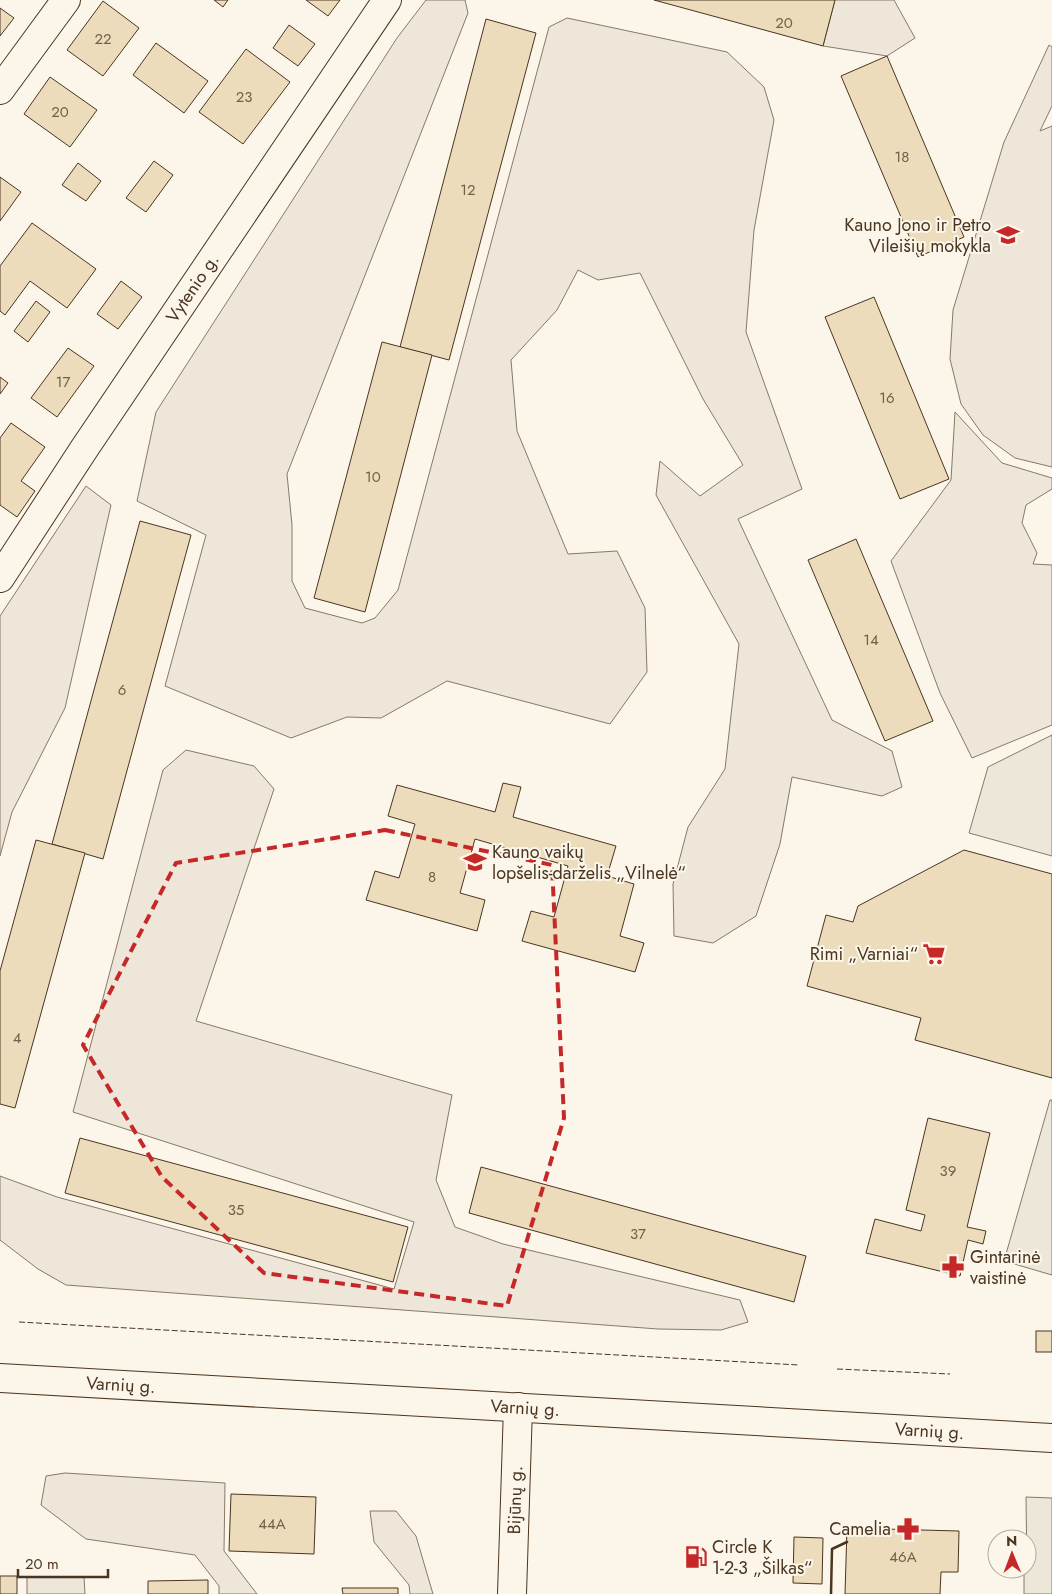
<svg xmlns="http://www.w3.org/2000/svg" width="1052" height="1594" viewBox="0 0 1052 1594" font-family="Jost,sans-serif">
<rect width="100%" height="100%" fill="#fbf6e9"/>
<!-- green -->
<g fill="#ede6d9" stroke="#887966">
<path d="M426,0H465L468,13L287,474L292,525V581L305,608L362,623L375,618L398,590L549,27L567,18L727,52L764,87L774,120L754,230L746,332L802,489L738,519L832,720L892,751L902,787L882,796L792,777L780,844L756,916L713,943L674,936L673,884L688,827L725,769L739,644L656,495L660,461L700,496L743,465L703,399L640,273L598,280L578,270L557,310L511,360L517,431L568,554L617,551L645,608L647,672L610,724L447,681L381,718L347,717L291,738L165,686L206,535L137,501L156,412L397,38Z"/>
<path d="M835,0H894L915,38L887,56L823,46Z"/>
<path d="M1049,45L1052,47V106L1040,131L1052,126V467L1015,458L983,435L961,404L950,359L953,310L1004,142Z"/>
<path d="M955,412L1002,463L1052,478V489L1026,505L1022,523L1037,553L1033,564L1052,565V725L972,758L940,693L891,561L951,480Z"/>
<path d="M86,486L111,505L65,708L12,812L0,856V616Z"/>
<path d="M186,750L254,766L274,789L196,1021L452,1095L436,1180L455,1227L503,1244L740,1300L748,1322L721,1330L658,1329L66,1285L38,1269L0,1240V1176L57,1197L394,1289L414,1222L73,1112L163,770Z"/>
<path d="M65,1473L225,1483L224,1551L257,1594H219V1586L195,1555L86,1539L41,1505L46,1476Z"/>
<path d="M370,1511H396L416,1536L433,1594H410L409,1585L374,1542Z"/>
<path d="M27,1577H84L85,1594H27Z"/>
</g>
<!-- parking -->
<g fill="#ede7d9" stroke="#887966">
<path d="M1052,735V856L969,833L988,767Z"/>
<path d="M1050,1100H1052V1275L1004,1261Z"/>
<path d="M1026,1497L1052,1498V1594H1024V1569H1027Z"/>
</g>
<!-- building -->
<g fill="#ecdcbc" stroke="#4a3520">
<path d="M214,0H228L223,7Z"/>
<path d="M306,0H340L328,16Z"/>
<path d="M654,0H835L823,46Z"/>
<path d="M103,1L139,28L103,76L67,50Z"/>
<path d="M0,8L14,18L0,36Z"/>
<path d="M486,19L536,33L449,360L400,347Z"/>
<path d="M289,25L315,44L298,66L273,48Z"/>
<path d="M156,43L208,81L184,113L133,75Z"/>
<path d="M246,49L290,82L243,144L199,112Z"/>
<path d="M887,56L964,237L918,257L841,76Z"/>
<path d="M50,77L97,110L70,147L24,114Z"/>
<path d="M154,161L173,175L146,212L126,198Z"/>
<path d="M78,163L101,181L86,201L62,185Z"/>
<path d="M0,177L21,192L0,221Z"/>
<path d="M32,223L96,269L67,308L30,281L5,315L0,311V266Z"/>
<path d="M121,281L142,297L118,329L97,314Z"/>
<path d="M874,297L949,479L900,499L825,317Z"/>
<path d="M36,301L50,312L28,342L14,331Z"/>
<path d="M382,342L432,355L365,612L314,598Z"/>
<path d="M68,348L94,366L57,417L31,398Z"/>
<path d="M0,377L8,383L0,394Z"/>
<path d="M11,423L45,447L21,481L35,491L17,517L0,505V438Z"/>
<path d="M140,521L191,535L103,859L52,844Z"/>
<path d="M856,539L933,721L885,741L808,560Z"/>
<path d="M503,783L521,787L513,817L616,846L607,876L634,884L620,936L644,943L635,972L522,941L531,911L554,917L568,866L475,839L460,893L485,900L477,931L366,900L375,871L399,878L415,824L388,816L397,785L495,812Z"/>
<path d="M36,840L85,853L15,1108L0,1104V971Z"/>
<path d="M964,850L1052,874V1078L915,1040L921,1018L807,986L826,915L853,922L858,906Z"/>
<path d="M928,1118L990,1133L967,1227L986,1231L983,1244L968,1240L960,1276L866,1253L875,1219L921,1231L925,1215L906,1210Z"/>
<path d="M80,1138L408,1227L393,1282L65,1193Z"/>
<path d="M481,1167L806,1256L794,1302L469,1213Z"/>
<rect x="1036" y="1331" width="16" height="21"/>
<path d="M231,1494L316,1497L314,1554L229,1551Z"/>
<path d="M847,1528L959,1531L958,1572H941L940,1594H845Z"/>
<path d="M794,1537L823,1538L822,1584L793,1583Z"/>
<rect x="0" y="1576" width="17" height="18"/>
<path d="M208,1580V1594H148V1581Z"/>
<path d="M342,1588H398V1594H343Z"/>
</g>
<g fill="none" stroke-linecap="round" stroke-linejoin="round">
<defs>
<g id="minor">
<path d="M0,90L66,0"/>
<path id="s1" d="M0,578L84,449L387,0"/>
<path id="s2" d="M512,1594L518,1407"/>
</g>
<g id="primary">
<path id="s3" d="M0,1378L1052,1438"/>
</g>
</defs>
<!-- minor casing -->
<use href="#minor" stroke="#4a3520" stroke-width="30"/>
<!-- primary casing -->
<use href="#primary" stroke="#4a3520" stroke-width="30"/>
<!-- minor -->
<use href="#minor" stroke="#fbf6e9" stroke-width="28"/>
<!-- primary -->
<use href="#primary" stroke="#fbf6e9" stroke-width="28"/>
<!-- fence -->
<g stroke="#4a3520" stroke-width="1" stroke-dasharray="6 2.5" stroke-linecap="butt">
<path d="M19,1322L799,1365"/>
<path d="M837,1369L950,1374"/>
</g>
<!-- wall -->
<path stroke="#4a3520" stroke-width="2.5" d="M831,1594L832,1549L847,1542"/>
</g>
<!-- marked area -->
<path fill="none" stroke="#c62828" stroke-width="4" stroke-dasharray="10 6" stroke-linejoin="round" d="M385,830L552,865L564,1118L507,1306L264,1273L162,1177L83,1045L176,863Z"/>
<!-- icons -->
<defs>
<symbol id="school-bare" viewBox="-9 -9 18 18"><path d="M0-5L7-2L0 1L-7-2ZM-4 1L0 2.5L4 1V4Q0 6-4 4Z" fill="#c62828" stroke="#fbf6e9" stroke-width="2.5" paint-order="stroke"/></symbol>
<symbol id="supermarket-bare" viewBox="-9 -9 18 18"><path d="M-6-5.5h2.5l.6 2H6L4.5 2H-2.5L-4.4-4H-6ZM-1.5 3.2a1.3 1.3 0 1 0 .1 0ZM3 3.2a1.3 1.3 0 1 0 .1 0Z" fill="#c62828" stroke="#fbf6e9" stroke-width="2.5" paint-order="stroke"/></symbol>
<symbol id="pharmacy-bare" viewBox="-9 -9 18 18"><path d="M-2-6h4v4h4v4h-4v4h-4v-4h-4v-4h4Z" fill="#c62828" stroke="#fbf6e9" stroke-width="2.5" paint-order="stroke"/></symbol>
<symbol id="fuel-bare" viewBox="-9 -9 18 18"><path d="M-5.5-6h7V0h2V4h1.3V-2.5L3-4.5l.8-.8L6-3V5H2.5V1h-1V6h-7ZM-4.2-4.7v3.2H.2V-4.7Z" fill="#c62828" stroke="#fbf6e9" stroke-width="2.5" paint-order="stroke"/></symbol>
</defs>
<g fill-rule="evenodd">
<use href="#school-bare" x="992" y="219" width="32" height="32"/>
<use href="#school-bare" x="459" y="846" width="32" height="32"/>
<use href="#supermarket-bare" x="918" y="938" width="32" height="32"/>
<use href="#pharmacy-bare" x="937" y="1251" width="32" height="32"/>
<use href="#pharmacy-bare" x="892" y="1513" width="32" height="32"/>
<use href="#fuel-bare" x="680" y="1541" width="32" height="32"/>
</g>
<g text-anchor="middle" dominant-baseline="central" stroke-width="4" stroke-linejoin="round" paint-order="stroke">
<!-- number labels -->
<g font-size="15" fill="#725f47">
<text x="784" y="23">20</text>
<text x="103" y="39">22</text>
<text x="244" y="97">23</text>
<text x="60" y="112">20</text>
<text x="902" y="157">18</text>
<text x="468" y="190">12</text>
<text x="63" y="382">17</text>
<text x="887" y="398">16</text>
<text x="373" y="477">10</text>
<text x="871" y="640">14</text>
<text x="122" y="690">6</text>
<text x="432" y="877">8</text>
<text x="17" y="1038">4</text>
<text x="948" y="1171">39</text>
<text x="236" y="1210">35</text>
<text x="638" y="1234">37</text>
<text x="272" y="1524">44A</text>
<text x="903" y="1557">46A</text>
</g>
<!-- poi labels -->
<g font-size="18" fill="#4a3520" stroke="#fbf6e9" text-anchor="end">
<text x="991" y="225">Kauno Jono ir Petro<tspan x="991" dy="21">Vileišių mokykla</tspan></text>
<text x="492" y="852" text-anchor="start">Kauno vaikų<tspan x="492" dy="21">lopšelis-darželis „Vilnelė“</tspan></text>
<text x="918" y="954">Rimi „Varniai“</text>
<text x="970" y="1257" text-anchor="start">Gintarinė<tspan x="970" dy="21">vaistinė</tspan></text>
<text x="891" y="1529">Camelia</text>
<text x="712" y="1547" text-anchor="start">Circle K<tspan x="712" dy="21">1-2-3 „Šilkas“</tspan></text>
</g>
<!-- street labels -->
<g font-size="18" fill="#4a3520" stroke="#fbf6e9">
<text stroke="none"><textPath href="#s1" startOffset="348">Vytenio g.</textPath></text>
<text stroke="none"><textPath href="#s3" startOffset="121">Varnių g.</textPath></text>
<text stroke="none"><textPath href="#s3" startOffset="526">Varnių g.</textPath></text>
<text stroke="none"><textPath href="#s3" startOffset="931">Varnių g.</textPath></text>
<text stroke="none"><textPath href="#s2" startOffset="94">Bijūnų g.</textPath></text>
</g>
</g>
<!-- north arrow -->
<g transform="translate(1012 1554) rotate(359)"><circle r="24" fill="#fbf6e9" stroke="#b4a999"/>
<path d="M0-4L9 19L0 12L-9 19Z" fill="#c62828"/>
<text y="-8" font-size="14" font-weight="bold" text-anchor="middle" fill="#4a3520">N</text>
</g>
<!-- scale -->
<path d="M18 1569v8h90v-8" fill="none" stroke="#4a3520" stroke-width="2.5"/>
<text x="25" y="1569" font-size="15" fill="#4a3520" stroke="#fbf6e9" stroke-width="4" paint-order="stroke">20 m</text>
</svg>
